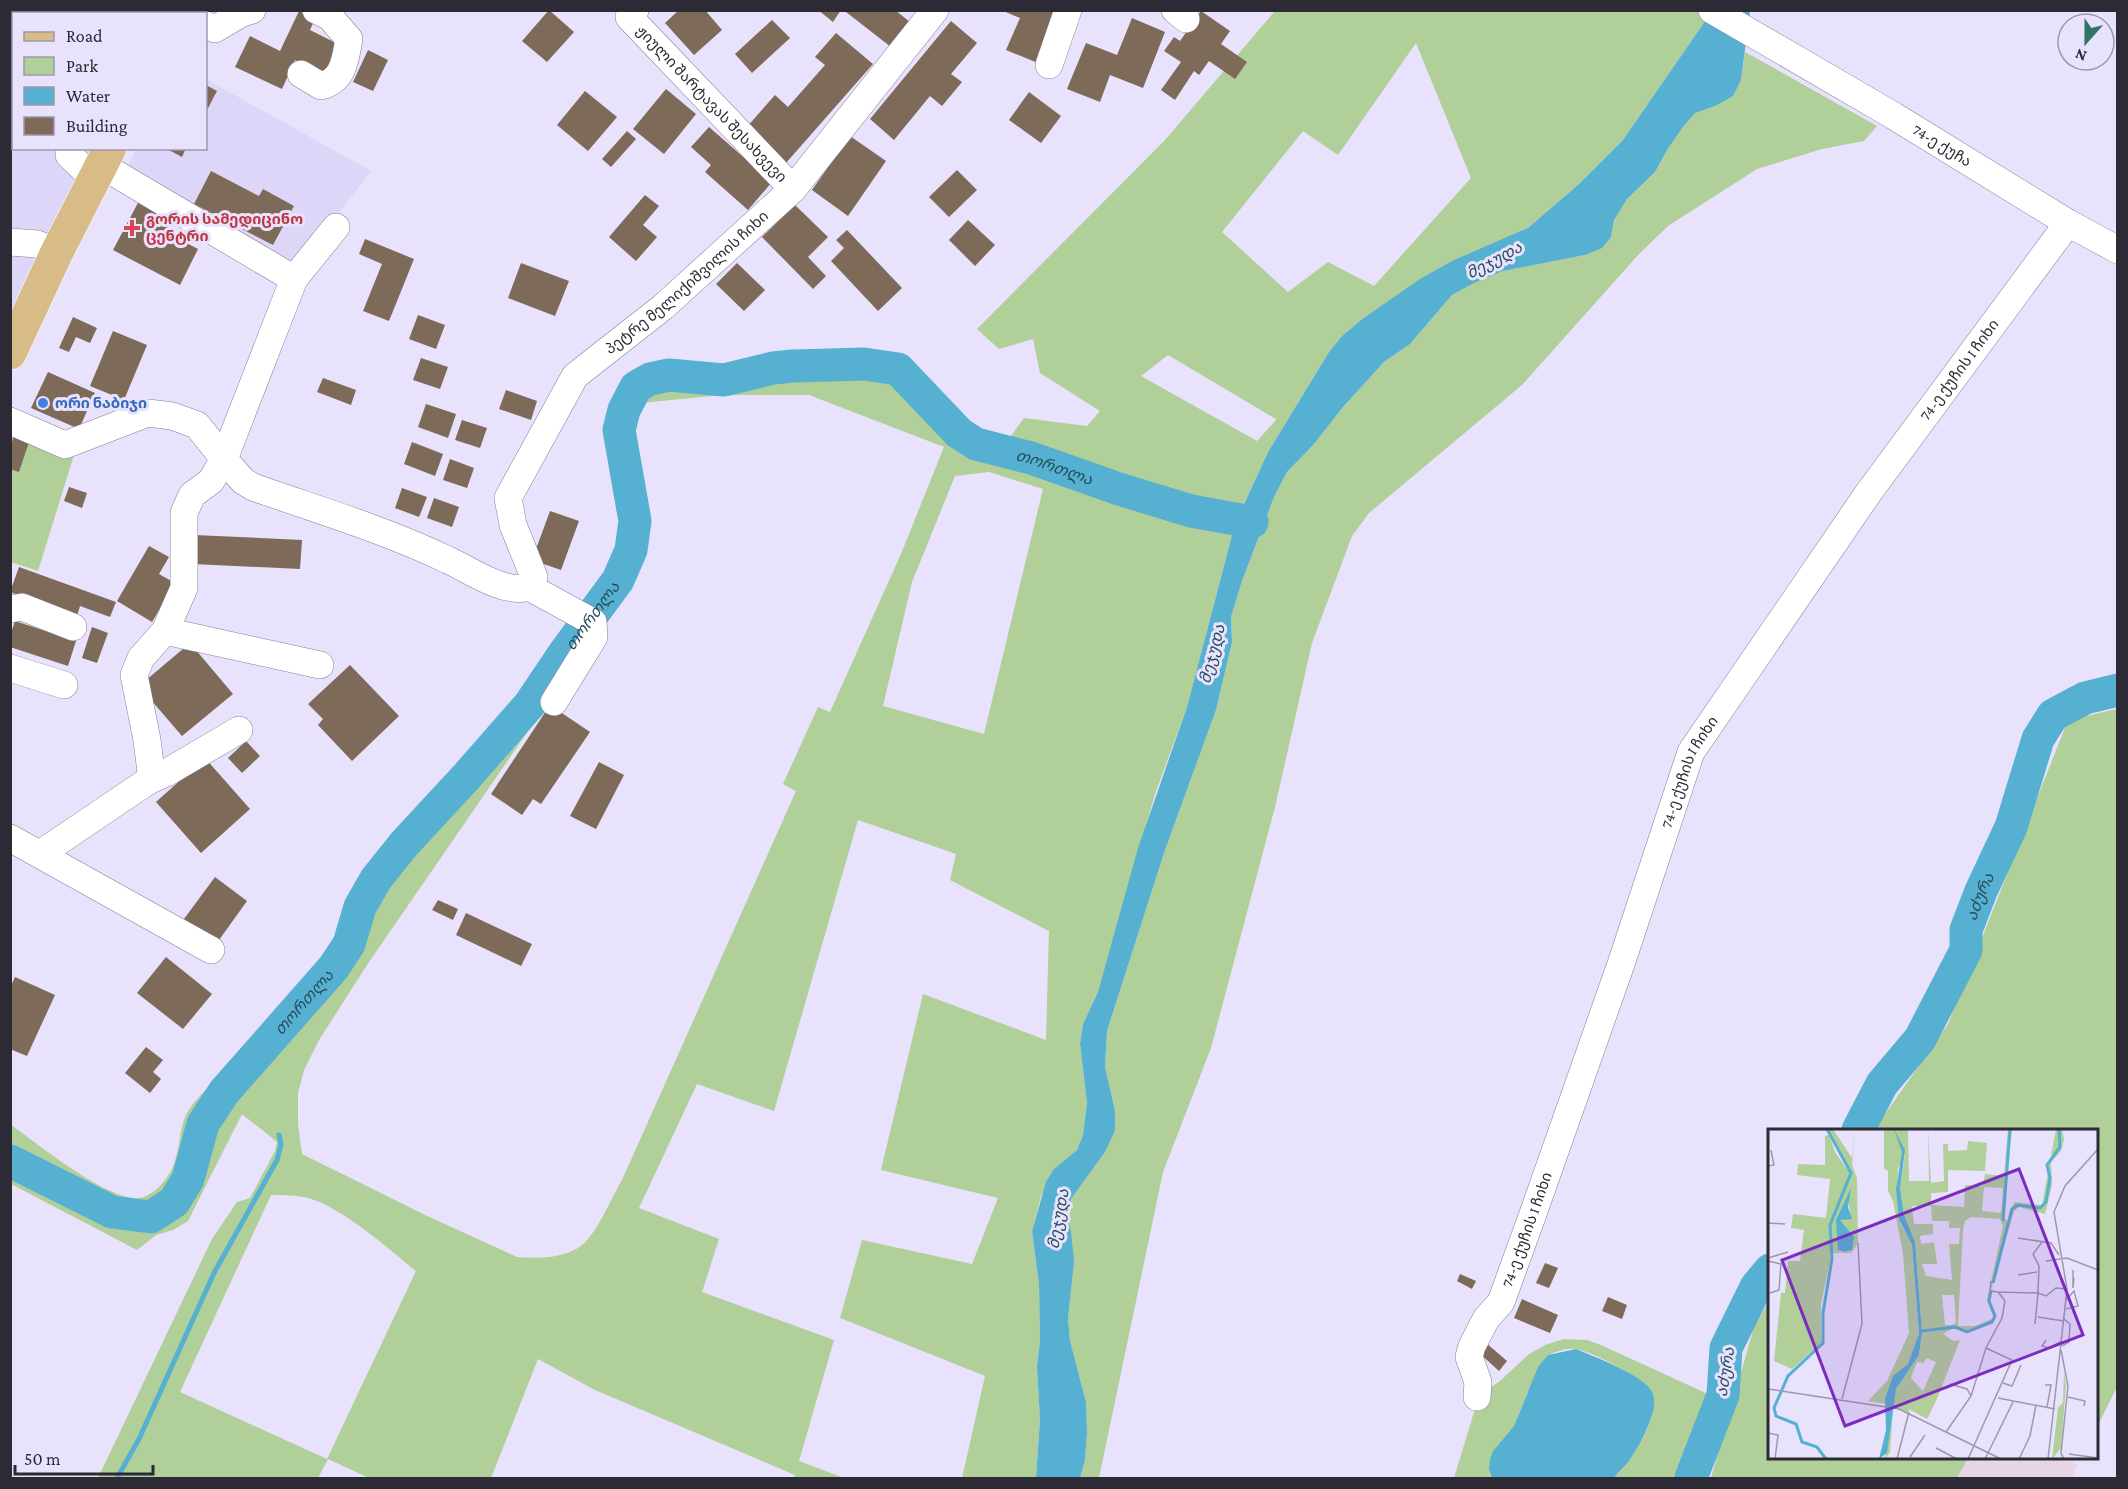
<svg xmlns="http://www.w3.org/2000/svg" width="2128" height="1489" viewBox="0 0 2128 1489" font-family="'Crimson Pro','Noto Sans Georgian',serif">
<rect width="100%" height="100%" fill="#e8e2fd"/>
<!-- built -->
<g fill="#ded6f8">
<path d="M11,11H159L157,14H14V148L90,149L11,310Z"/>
<path d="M206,79L371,171L298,266L125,173L136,149L206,148Z"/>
</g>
<!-- industrial -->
<path fill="#e8d6e7" d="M1968,1458H2063L2078,1465L2071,1478H1957Z"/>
<!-- green -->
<g fill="#b1cf98" fill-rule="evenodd">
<path d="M1275,11H1712L1623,140L1579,184L1528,228L1386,304L1361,320L1342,336L1329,352L1268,452L1235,524L1187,707L1155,794L1098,992L1083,1024L1080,1044L1087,1103L1083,1135L1077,1150L1054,1169L1041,1196L1032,1231L1039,1284L1040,1340L1037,1367L1040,1420L1036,1478H962L985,1376L840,1318L862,1240L972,1264L998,1198L881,1170L923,994L1046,1040L1049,931L950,880L956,854L858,820L774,1111L697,1084L639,1208L719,1239L702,1292L834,1340L799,1461L844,1478H794L795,1475L595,1390L538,1359L491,1478H369L328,1459L318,1478H98L212,1239L237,1202L250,1198L275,1151L277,1142L242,1114L188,1221L173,1230L156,1235L137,1250L11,1184L10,1124C39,1145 98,1193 132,1198C150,1201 167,1181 173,1166C180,1150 179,1128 187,1113C198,1094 217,1080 232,1067L242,1072L334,967L349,944L360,907L376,879L404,844L467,776L530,704L565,652L618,580L631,550L635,521L619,430L624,410L636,387L650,379L669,375L724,380L773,368L864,364L898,369L918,390L922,387L987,439L1006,443L1024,418L1087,426L1100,411L1040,373L1033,339L999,349L977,329L1165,140ZM1416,43L1471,178L1374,286L1328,262L1288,292L1222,232L1303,131L1338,155ZM1168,355L1276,419V420L1257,441L1141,376ZM722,395H809L944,447L901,554L830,712L818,707L783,784L796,791L622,1180C611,1198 596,1237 578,1248C562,1258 536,1259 517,1257L425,1215L302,1154L298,1125V1093L304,1070L319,1040L367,965L557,689L640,559L644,531L640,489L632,453L630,429L634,416L641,403ZM989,472L1043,489L984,734L883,706L912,582L955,476ZM271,1195C283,1195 296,1195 308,1198C340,1206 389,1249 416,1271L327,1459L180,1392Z"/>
<path d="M1745,52L1877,126L1864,141L1822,149L1757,169L1668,226L1639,254L1522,385L1369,513L1352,536L1312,643L1275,807L1211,1048L1163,1172L1099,1478H1080L1085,1460L1087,1432L1086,1402L1070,1342L1068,1319L1071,1286L1067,1215L1071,1199L1105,1152L1115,1111L1105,1067L1107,1031L1164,853L1216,710L1232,642L1231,617L1242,581L1274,497L1287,472L1314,444L1343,407L1384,362L1410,344L1452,295L1474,283L1503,271L1585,255L1611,237L1614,220L1627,199L1655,172L1667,150L1683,127L1695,113L1715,106L1741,80Z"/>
<path d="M13,429L74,455L38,571L11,562L10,439Z"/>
<path d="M2117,709L2118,1385L2097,1427L2096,1130H1874L1948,1024L2068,720Z"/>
<path d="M1769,1301L1770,1458H1968L1957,1478H1711L1754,1327Z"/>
<path d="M1564,1339L1587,1340L1601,1345L1721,1400L1691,1478H1614C1631,1454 1656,1430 1653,1396C1652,1382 1590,1350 1575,1349C1566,1348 1556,1352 1548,1355L1527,1393L1514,1426L1493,1451L1489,1469L1492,1478H1454L1474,1412L1477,1397L1500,1381L1529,1354L1545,1345Z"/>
</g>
<!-- water -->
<g fill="#56b0d1">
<path d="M1712,11H1750L1741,80L1733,96L1715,106L1695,113L1683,127L1667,150L1655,172L1627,199L1614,220L1611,237L1602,248L1585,255L1503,271L1474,283L1452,295L1410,344L1384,362L1343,407L1314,444L1287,472L1274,497L1242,581L1231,617L1232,642L1216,710L1164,853L1107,1031L1105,1067L1115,1111V1130L1105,1152L1071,1199L1067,1215L1071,1231L1074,1261L1068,1319L1070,1341L1086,1402L1087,1432L1085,1460L1080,1478H1036L1040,1420L1037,1367L1040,1340L1039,1284L1032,1231L1046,1182L1054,1169L1077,1150L1083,1135L1087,1103L1080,1044L1083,1024L1098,992L1138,848L1187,707L1235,524L1268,452L1329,352L1342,336L1361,320L1420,279L1452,261L1528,228L1579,184L1623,140Z"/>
<path d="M1576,1349C1593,1356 1645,1376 1652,1392C1661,1409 1639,1446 1629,1461C1624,1467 1618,1472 1614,1478H1492L1489,1469L1490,1459L1493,1451L1514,1426L1538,1367L1548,1355Z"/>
</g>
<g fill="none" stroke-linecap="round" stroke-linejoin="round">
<!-- stream -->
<path stroke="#56b0d1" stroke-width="5" d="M117,1478L139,1439L214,1273L277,1160L281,1144L279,1135"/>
<!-- river -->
<g stroke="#56b0d1" stroke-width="33">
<path id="s1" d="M1858,1130L1882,1084L1920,1039L1966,950V930L1981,891L2011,827L2038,739L2053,715L2085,698L2118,690"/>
<path id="s2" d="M10,1161L112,1212L151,1217L174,1202L188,1179L203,1124L224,1092L334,967L349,944L360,907L376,879L404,844L467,776L530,704L565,652L618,580L631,550L635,521L619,430L624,410L636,387L650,379L669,375L724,380L773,368L793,366L864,364L898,369L959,433L976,444L1031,458L1119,489L1191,511L1252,522"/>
<path d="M1691,1478L1723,1395L1726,1348L1756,1287L1770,1270"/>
</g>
</g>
<!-- building -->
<g fill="#7d6a58">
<path d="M48,10L55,14H22L15,11Z"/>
<path d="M549,10L574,32L547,62L522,41Z"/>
<path d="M679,10H705L722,30L694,55L665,23Z"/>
<path d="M818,10H841L833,22Z"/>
<path d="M847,10H895L910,22L891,47L846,12Z"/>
<path d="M1001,10H1060L1038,63L1006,50L1020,18Z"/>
<path d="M299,11L315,19L310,30L338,44L324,74L295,60L282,89L235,67L250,36L280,51Z"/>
<path d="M1201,11L1230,31L1221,44L1247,62L1235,79L1209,61L1199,75L1194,71L1175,100L1161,90L1181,62L1164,51L1174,37L1180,41Z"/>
<path d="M1132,18L1165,32L1143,88L1110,75L1100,102L1067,89L1086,43L1117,55Z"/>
<path d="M772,20L790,38L752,73L735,54Z"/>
<path d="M951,21L977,43L951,74L962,82L942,106L930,96L894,140L870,119Z"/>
<path d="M836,33L873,64L786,163L746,128L775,95L788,107L825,65L815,57Z"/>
<path d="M368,50L388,60L373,91L353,82Z"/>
<path d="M10,66L14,67V125L10,124Z"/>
<path d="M206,85L217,91L206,112Z"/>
<path d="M666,89L696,114L664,154L633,129Z"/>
<path d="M585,91L617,117L588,151L557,125Z"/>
<path d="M1029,92L1061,116L1041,143L1009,120Z"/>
<path d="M709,127L772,182L748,210L705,172L711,165L691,147Z"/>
<path d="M627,131L636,139L611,167L602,159Z"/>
<path d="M850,136L886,161L848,216L812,190Z"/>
<path d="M165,148H186L182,157Z"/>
<path d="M957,170L977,190L949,217L929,197Z"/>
<path d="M211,171L259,196L263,189L294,206L273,245L194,204Z"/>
<path d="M645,195L659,206L643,225L657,237L636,261L609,237Z"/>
<path d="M140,199L173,216L165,232L198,249L180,285L113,250Z"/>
<path d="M795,205L828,237L808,257L826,276L813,289L762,237Z"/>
<path d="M968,220L995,245L975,266L949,240Z"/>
<path d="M847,230L902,288L878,311L831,261L844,248L836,240Z"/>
<path d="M365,239L414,259L389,321L363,311L382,264L359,254Z"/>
<path d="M521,263L569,281L555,316L508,298Z"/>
<path d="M737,263L765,290L744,311L716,284Z"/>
<path d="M418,315L445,325L436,349L409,339Z"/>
<path d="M73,317L97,328L90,343L76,337L69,352L59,348Z"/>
<path d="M113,331L147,345L124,400L90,386Z"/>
<path d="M421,358L448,367L440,389L413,380Z"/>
<path d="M48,372L95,393L79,429L31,408Z"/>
<path d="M323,378L356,390L351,405L317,392Z"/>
<path d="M506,390L537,401L531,420L499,409Z"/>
<path d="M426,404L456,414L448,438L418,427Z"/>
<path d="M462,420L487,428L480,448L455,440Z"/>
<path d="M15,434L30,439L19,472L10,469V447Z"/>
<path d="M412,442L443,454L435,476L404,464Z"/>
<path d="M450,459L474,468L467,488L443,480Z"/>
<path d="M69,487L87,493L82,508L64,501Z"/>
<path d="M402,488L427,497L419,517L395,508Z"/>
<path d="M434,498L459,507L452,527L427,518Z"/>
<path d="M550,511L579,521L561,570L532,560Z"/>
<path d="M194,535L302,540L300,569L193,564Z"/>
<path d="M149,546L169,557L159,574L175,583L152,622L117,601Z"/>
<path d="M19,567L116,602L110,617L80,606L77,616L10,592Z"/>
<path d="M15,621L76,641L68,666L10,647V636Z"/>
<path d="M92,627L108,633L97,663L82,658Z"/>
<path d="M190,643L233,694L182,736L139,686Z"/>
<path d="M350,665L399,716L352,761L318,725L323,719L308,704Z"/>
<path d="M550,705L590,732L541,804L533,799L522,815L491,794Z"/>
<path d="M246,741L260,756L242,773L228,758Z"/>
<path d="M205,758L250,809L201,853L156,802Z"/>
<path d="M599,762L624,775L596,829L570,816Z"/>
<path d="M215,877L247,901L214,947L181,923Z"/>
<path d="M438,900L458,909L453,920L432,910Z"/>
<path d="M466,913L532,944L521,966L456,935Z"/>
<path d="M166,957L212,994L183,1029L137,993Z"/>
<path d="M15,977L55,995L27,1056L10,1049V988Z"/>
<path d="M146,1047L163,1060L153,1072L161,1079L150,1093L125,1073Z"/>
<path d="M1545,1263L1558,1268L1549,1288L1536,1283Z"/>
<path d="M1460,1274L1476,1281L1472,1289L1457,1281Z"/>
<path d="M1608,1297L1627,1305L1622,1319L1602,1311Z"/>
<path d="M1522,1299L1558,1315L1550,1333L1514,1318Z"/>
<path d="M1485,1342L1507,1361L1499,1371L1477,1351Z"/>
</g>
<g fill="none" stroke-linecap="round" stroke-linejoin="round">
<defs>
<g id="minor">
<path id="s3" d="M635,10L629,17L793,189"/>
<path d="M1175,10L1186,19"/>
<path id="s4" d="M1712,10L1894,116L2068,223L2118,250"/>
<path d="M118,14L119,10"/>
<path d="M206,25L215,29L242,13L252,10"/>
<path d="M1049,65L1068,10"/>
<path d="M301,74L321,86C344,80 345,60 349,39L330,17L316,10"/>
<path d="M69,148V155L94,179"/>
<path d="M101,165L294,279"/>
<path id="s5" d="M336,227L294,279L224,459L243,481L253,487C318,510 386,530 448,560C470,570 505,595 529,587L534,577L513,525L508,498L575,376L663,307L793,189L935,10"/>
<path d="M10,242L37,244L57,252"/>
<path d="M10,421L65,445L148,413L172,416L197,425L224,459L211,481L192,495L184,513V588L165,631L141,658L134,675L147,740L151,772L148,781L40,854"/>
<path d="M529,587L593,622L594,637L554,702"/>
<path d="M10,609L22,607L73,627"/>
<path d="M165,631L320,665"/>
<path d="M10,668L64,685"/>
<path d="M148,781L166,773L239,730"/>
<path d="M10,838L211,950"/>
<path id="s6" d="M1477,1397L1478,1382L1469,1357L1472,1346L1486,1319L1501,1302L1534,1211L1621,964L1691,752L1869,492L2068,223"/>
</g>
<g id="major">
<path d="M179,14L180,10"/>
<path d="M10,353L57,252L110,148"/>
</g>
</defs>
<!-- minor casing -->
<use href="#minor" stroke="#847e97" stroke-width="28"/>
<!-- major casing -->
<use href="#major" stroke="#fff" stroke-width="34"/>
<!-- minor -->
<use href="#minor" stroke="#fff" stroke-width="27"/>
<!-- major -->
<use href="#major" stroke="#d7bc88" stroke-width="33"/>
</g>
<!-- markers -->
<path fill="#e0444e" stroke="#e8e2fd" stroke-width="2" d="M129 219h6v6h6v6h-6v6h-6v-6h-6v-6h6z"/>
<circle fill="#3f7fe0" stroke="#e8e2fd" stroke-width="2" cx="43" cy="403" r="6"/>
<g text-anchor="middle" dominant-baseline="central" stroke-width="6" stroke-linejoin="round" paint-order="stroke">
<!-- street labels -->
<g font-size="15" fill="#2c2a34" stroke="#e8e2fd">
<text stroke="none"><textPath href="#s3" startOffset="129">ჟიული შარტავას შესახვევი</textPath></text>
<text stroke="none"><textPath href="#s4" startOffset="267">74-ე ქუჩა</textPath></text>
<text stroke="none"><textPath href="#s5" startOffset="976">პეტრე მელიქიშვილის ჩიხი</textPath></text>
<text stroke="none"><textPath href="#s6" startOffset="1155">74-ე ქუჩის I ჩიხი</textPath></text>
<text stroke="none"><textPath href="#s6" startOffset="669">74-ე ქუჩის I ჩიხი</textPath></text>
<text stroke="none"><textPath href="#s6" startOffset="183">74-ე ქუჩის I ჩიხი</textPath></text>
</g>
<!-- health labels -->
<g font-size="15" font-weight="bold" fill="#be3a42" stroke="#e8e2fd" text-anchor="start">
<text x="146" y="219">გორის სამედიცინო<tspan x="146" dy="17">ცენტრი</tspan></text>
</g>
<!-- shop labels -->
<g font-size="15" font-weight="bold" fill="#366cbe" stroke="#e8e2fd" text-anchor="start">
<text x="55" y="403">ორი ნაბიჯი</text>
</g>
<!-- water labels -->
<g font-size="16" font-style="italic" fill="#254d5c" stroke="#e8e2fd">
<text transform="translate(1494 260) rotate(-28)">მეჯუდა</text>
<text stroke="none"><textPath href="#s2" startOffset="1611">თორთლა</textPath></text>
<text stroke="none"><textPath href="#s2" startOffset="909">თორთლა</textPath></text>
<text transform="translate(1212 654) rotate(-75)">მეჯუდა</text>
<text stroke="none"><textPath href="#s1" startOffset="267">აძურა</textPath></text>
<text stroke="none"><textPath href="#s2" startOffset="423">თორთლა</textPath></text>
<text transform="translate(1058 1219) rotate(-80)">მეჯუდა</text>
<text transform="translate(1725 1372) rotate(-81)">აძურა</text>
</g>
</g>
<!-- overview -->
<g transform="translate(1768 1129)">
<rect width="330" height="330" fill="#e8e2fd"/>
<path d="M59,0H65L84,29L87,0L84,36L89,49L90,114L83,124H63L62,89V133L53,175V214L24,240L6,232L13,164H17L20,132H32L36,101L23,99L25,85L58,89L62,50L29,46L30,35L57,36V7L61,6L67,23L83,46ZM80,71L82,82L72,91L85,112L81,123L71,122L69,98L70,86ZM116,0H140L141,52H161L160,0L163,54L176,52L175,15H180V22L199,21L200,12L219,14L217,42L180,41V63L163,64V76L196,78L197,56L215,57L217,45L236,47L240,0H244L235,89L240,92L246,73L274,76L288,0H294L296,10L293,22L283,33L284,56L277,85L251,78L246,82L221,168L227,190L201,203L186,199L175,205L185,212L192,211L169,270L159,290L141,280V283L125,279L122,323L117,330L128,260L151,226L154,203L147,113L136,86L132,59L137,25L130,39L129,67L132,93L144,116L151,209L140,235L125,251L118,275L100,272L119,252L141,204L135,125L125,72L120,62V42L116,40ZM216,58L235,59L233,84L214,82ZM144,77H163L164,92H181V99H192L191,115H181L184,151L158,147L154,135H169L166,113L153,115L152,107L165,105V95H146ZM203,88L232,90L235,97L219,171L226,189L207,197H190L195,101L197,92ZM174,166H186L188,194L184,196H177ZM159,229L168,233L155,262L143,249L149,233L155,234ZM296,243L298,256L293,319L284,330L290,279L295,273Z" fill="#b1cf98" fill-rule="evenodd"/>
<path d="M126,0L137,21L132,59L136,86L147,113L154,203L151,226L128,260L119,324L111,330L118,301L117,270L125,247L140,235L151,205L144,116L131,90L128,60L134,23ZM83,59L80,78L84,90L72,91L86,108L84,121L77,123L70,121L68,91Z" fill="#56b0d1"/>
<path fill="none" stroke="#56b0d1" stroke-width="3" d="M235,92L242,0M225,154L244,80L250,76L272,79L278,73L282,49L279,36L292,18L291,0M153,202L187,198L199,203L224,193L227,187L221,172L223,161M58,330L49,318L34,313L28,295L8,287L6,279L20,247L55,214V184L64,130L62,96L83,44L59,0"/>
<path fill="none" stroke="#9d98ad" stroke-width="1.5" d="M0,37L6,36L3,21M0,99V94L17,95M250,109L283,114L291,126M274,113L265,125L271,137L270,164L278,167L288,159L299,160M0,129L20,123M0,132L13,135L11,161L2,164M278,132L299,129L330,141M305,141V159L306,149M250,146L269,143M223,152L222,162L230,163M298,180L310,177L306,162L298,171M270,188L296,192M278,211L274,217L281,219L294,212M294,217L301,213L302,195L296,190M293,221L300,257L293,324L296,330M235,254L244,257L253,236M182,255L199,260L203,267M277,256H283L279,278M0,260L131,280L233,330M300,268L317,272L316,277M230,269L287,280M74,270L94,195L90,114M178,303L203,267L218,219L234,189L237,172L230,163L270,164L267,195M0,304L10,306L7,330M168,319L189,330M301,325L330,329M142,328L157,306M129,330L141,283M200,330L244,231L218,219M217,330L245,273M251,330L262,307L268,276M280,330L299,160L286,83L297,57L330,20"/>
<path fill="#7b2cbf" fill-opacity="0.15" stroke="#7b2cbf" stroke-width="3" d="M251,40L315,206L77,297L14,131Z"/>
<rect width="330" height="330" fill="none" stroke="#2c2a34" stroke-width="3"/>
</g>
<!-- border -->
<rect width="2128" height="1489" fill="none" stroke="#2c2a34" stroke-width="24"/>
<!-- legend -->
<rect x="12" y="12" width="195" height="138" fill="#e8e2fd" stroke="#9d98ad" stroke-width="1.5"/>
<rect x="24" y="32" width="30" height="9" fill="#d7bc88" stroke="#9d98ad" stroke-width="1.5"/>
<text x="66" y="42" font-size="18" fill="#2c2a34">Road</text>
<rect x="24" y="57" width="30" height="18" fill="#b1cf98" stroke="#9d98ad" stroke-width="1.5"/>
<text x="66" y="72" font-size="18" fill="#2c2a34">Park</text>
<rect x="24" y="87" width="30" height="18" fill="#56b0d1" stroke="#9d98ad" stroke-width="1.5"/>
<text x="66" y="102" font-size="18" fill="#2c2a34">Water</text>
<rect x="24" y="117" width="30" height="18" fill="#7d6a58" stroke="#9d98ad" stroke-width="1.5"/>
<text x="66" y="132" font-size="18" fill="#2c2a34">Building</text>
<!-- north arrow -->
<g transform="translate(2086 42) rotate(201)"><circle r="28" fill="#e8e2fd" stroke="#9d98ad" stroke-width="1.5"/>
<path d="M0-4.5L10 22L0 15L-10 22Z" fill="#307468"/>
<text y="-9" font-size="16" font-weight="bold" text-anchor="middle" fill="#2c2a34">N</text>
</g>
<!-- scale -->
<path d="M15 1465v9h138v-9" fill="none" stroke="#2c2a34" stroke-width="3"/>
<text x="24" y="1465" font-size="18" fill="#2c2a34" stroke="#e8e2fd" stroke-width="4.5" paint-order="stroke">50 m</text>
</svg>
